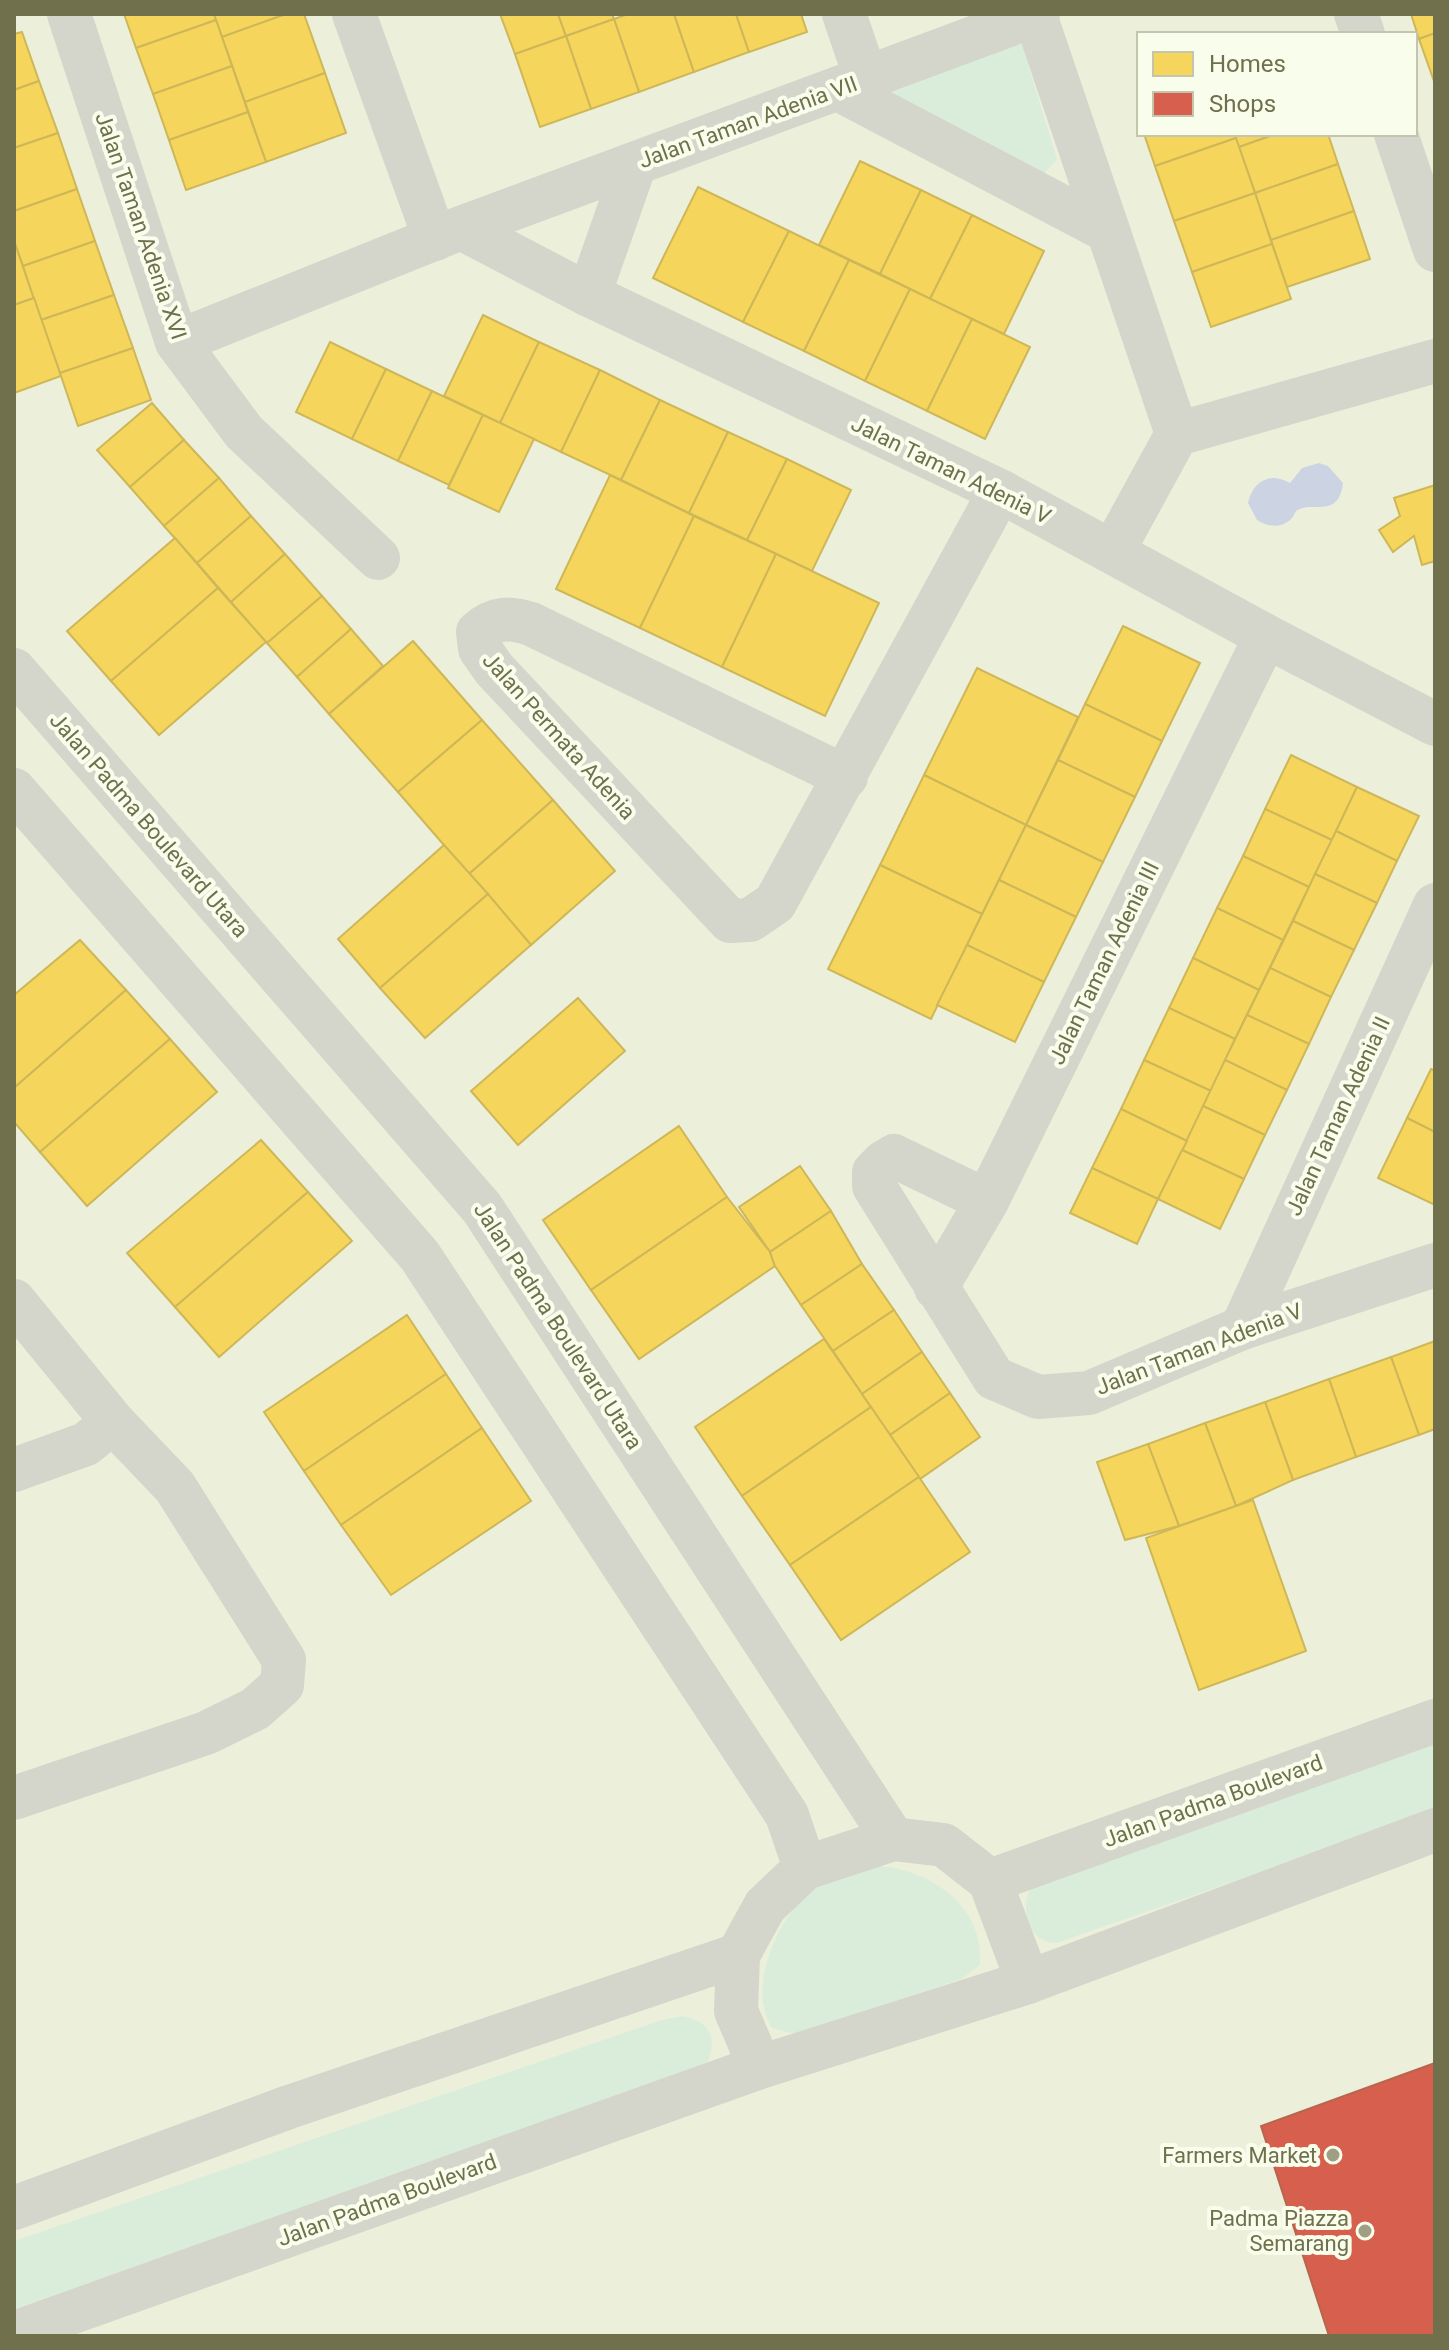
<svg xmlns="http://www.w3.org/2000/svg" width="1449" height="2350" viewBox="0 0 1449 2350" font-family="Roboto,sans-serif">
<rect width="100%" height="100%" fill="#f3f6ea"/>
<!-- residential -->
<path fill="#ecf0db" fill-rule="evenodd" d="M14,14H1435V2336H14ZM1139,34H1415V134H1139Z"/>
<!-- green -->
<g fill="#daedda">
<path d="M1001,39L1022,45L1057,159L1042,176L893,106L891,85Z"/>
<path d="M1435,1743V1811L1057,1943C1029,1944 1019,1909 1031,1887Z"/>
<path d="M879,1866C932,1870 985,1907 980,1965L963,1978L950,1983L801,2032L790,2033L772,2028C746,1988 778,1915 814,1888C827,1878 862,1872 879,1866Z"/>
<path d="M683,2016C708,2021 718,2036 708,2061L688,2075L14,2309V2241L662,2020Z"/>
</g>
<!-- water -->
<path fill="#ccd4e4" d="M1319,463L1328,466L1343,483C1339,518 1314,502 1300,509C1293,512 1297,512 1292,518C1282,529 1268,527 1257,520L1248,503C1253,480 1270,472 1290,483L1302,468Z"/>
<!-- homes -->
<g fill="#f6d55c" stroke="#ceb758" stroke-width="2">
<path d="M124,14H214L216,20L136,48Z"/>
<path d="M214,14H286L222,37Z"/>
<path d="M286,14H304L325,73L245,102L222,37Z"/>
<path d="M500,14H558L566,36L515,54Z"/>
<path d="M558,14H612L614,19L566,36Z"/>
<path d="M628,14H674L694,72L639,92L614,19Z"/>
<path d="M674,14H736L749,52L694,72Z"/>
<path d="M736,14H801L807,32L749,52Z"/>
<path d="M1411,14H1435V33L1419,39Z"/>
<path d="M614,19L639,92L591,109L566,36Z"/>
<path d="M216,20L232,66L153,94L136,48Z"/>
<path d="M22,32L39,81L14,90V34Z"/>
<path d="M1435,33V84L1419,39Z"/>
<path d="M566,36L591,109L540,127L515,54Z"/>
<path d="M232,66L248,112L169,140L153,94Z"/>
<path d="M325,73L346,133L266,162L245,102Z"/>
<path d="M39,81L58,133L14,148V90Z"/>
<path d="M248,112L266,162L186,190L169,140Z"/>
<path d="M58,133L77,189L14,211V148Z"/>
<path d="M1144,134H1234L1236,138L1155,166Z"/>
<path d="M1234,134H1276L1239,147Z"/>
<path d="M1276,134H1328L1338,164L1255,193L1239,147Z"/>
<path d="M1236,138L1255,193L1174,221L1155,166Z"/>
<path d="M860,161L921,190L880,274L819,245Z"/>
<path d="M1338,164L1354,211L1271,240L1255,193Z"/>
<path d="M698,187L789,231L743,322L653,278Z"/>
<path d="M77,189L95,241L23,266L14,241V211Z"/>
<path d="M921,190L972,215L930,299L880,274Z"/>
<path d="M1255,193L1272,244L1192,272L1174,221Z"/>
<path d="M1354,211L1370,259L1287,287L1271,240Z"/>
<path d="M972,215L1044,251L1004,334L930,299Z"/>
<path d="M789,231L849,260L804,351L743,322Z"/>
<path d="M14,241L34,298L14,305Z"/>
<path d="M95,241L114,295L41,320L23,266Z"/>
<path d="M1272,244L1291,299L1211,327L1192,272Z"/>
<path d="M849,260L910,289L865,381L804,351Z"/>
<path d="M910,289L972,319L927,411L865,381Z"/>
<path d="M114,295L133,348L60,373L41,320Z"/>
<path d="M34,298L61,376L14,393V305Z"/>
<path d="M483,315L539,342L500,423L444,396Z"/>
<path d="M972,319L1030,347L985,439L927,411Z"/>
<path d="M330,342L386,369L352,439L296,412Z"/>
<path d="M539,342L600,370L561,452L500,423Z"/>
<path d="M133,348L151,400L78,426L60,373Z"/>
<path d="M386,369L432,391L398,461L352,439Z"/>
<path d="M600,370L660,400L621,480L561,452Z"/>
<path d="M432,391L483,415L449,485L398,461Z"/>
<path d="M660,400L728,432L689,513L621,480Z"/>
<path d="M152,403L184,440L130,487L97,450Z"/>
<path d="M483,415L534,439L499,512L448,488Z"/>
<path d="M728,432L787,459L747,540L689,513Z"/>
<path d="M184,440L219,478L164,526L130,487Z"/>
<path d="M787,459L851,490L812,571L747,540Z"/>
<path d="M610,475L694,516L640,628L556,589Z"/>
<path d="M219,478L251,516L197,563L164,526Z"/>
<path d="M1435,485V561L1422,565L1414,536L1393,552L1379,530L1400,516L1394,498Z"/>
<path d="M251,516L285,554L231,602L197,563Z"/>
<path d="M694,516L776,554L722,667L640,628Z"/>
<path d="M175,538L218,588L111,681L67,631Z"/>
<path d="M285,554L322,596L267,643L231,602Z"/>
<path d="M776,554L879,603L825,716L722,667Z"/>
<path d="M218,588L266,642L159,735L111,681Z"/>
<path d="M322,596L351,629L297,677L267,643Z"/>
<path d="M1123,626L1200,663L1162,741L1085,704Z"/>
<path d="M351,629L383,666L329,714L297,677Z"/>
<path d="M413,641L482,720L398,792L329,714Z"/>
<path d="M977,668L1078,717L1026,825L924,775Z"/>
<path d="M1085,704L1162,741L1135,797L1058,760Z"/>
<path d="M482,720L553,800L469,874L398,792Z"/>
<path d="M1291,755L1357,787L1332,840L1265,809Z"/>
<path d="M1058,760L1135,797L1103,862L1026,825Z"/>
<path d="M924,775L1026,825L982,914L880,865Z"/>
<path d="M1357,787L1419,816L1397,861L1336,831Z"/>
<path d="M553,800L615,871L531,945L469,874Z"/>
<path d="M1265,809L1332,840L1309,887L1243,856Z"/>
<path d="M1026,825L1103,862L1076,917L999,880Z"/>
<path d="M1336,831L1397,861L1377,903L1315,874Z"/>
<path d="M444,845L488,894L380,988L338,939Z"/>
<path d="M1243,856L1309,887L1283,940L1217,908Z"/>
<path d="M880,865L982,914L931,1019L828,969Z"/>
<path d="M1315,874L1377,903L1354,950L1293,921Z"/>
<path d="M999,880L1076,917L1044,982L967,945Z"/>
<path d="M488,894L531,945L425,1038L380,988Z"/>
<path d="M1217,908L1283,940L1259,990L1193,958Z"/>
<path d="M1293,921L1354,950L1331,997L1270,968Z"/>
<path d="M80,940L126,990L14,1088V995Z"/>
<path d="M967,945L1044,982L1015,1042L937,1005Z"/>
<path d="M1193,958L1259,990L1235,1039L1169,1008Z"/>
<path d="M1270,968L1331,997L1309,1044L1247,1015Z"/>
<path d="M126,990L170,1039L40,1152L14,1122V1088Z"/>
<path d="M578,998L625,1051L518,1145L471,1091Z"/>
<path d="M1169,1008L1235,1039L1211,1091L1144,1060Z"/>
<path d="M1247,1015L1309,1044L1287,1090L1225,1060Z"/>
<path d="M170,1039L217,1092L87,1206L40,1152Z"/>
<path d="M1144,1060L1211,1091L1187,1141L1121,1109Z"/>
<path d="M1225,1060L1287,1090L1265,1135L1203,1106Z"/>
<path d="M1431,1069L1435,1071V1132L1407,1118Z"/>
<path d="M1203,1106L1265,1135L1244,1179L1182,1150Z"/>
<path d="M1121,1109L1187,1141L1158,1199L1092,1168Z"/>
<path d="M1407,1118L1435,1132V1205L1378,1178Z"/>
<path d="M679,1126L727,1197L591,1290L543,1220Z"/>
<path d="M261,1140L308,1192L175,1307L127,1253Z"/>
<path d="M1182,1150L1244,1179L1220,1229L1158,1199Z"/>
<path d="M800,1166L831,1211L770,1252L739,1207Z"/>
<path d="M1092,1168L1158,1199L1137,1244L1070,1213Z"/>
<path d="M308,1192L352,1241L219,1357L175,1307Z"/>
<path d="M727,1197L770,1252L775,1266L639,1359L591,1290Z"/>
<path d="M831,1211L862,1264L801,1305L775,1266L770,1252Z"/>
<path d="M862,1264L894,1310L833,1351L801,1305Z"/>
<path d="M894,1310L922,1352L862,1394L833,1351Z"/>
<path d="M407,1315L446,1374L304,1471L264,1412Z"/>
<path d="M824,1339L871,1407L742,1496L695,1427Z"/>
<path d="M1435,1341V1429L1419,1435L1391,1357Z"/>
<path d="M922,1352L950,1393L890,1435L862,1394Z"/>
<path d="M1391,1357L1419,1435L1356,1457L1329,1379Z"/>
<path d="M446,1374L482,1428L341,1525L304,1471Z"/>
<path d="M1329,1379L1356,1457L1293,1480L1265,1402Z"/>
<path d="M950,1393L980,1437L920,1479L890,1435Z"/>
<path d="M1265,1402L1293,1480L1236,1506L1205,1423Z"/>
<path d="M871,1407L919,1477L790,1565L742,1496Z"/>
<path d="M1205,1423L1236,1506L1179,1526L1148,1444Z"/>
<path d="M482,1428L531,1501L391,1595L341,1525Z"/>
<path d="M1148,1444L1179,1526L1125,1540L1097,1462Z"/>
<path d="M919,1477L970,1552L841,1640L790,1565Z"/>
<path d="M1253,1500L1306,1651L1199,1690L1146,1538Z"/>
</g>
<!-- shops -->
<path fill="#d6604d" stroke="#b8654d" stroke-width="2" d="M1435,2063V2336H1329L1261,2126Z"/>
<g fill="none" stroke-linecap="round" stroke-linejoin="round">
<!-- street -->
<g stroke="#d5d6cb" stroke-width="44">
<path d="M69,14L177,342L244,432L378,558"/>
<path d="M354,14L435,239"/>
<path d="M844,14L866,78"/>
<path d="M1356,14L1363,34"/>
<path d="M1035,15L1177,434"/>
<path d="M838,89L1108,231"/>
<path d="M1396,134L1435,250"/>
<path d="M461,228L589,295L1000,491L1266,636L1435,724"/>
<path d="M589,295L635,164"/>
<path d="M177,342L461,228L1038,14"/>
<path d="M1113,551L1177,434L1435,361"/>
<path d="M14,670L482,1208L893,1839"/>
<path d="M846,777L531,624C509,617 495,617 478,632L480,649L494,669L730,921L750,920L775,903L1000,491"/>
<path d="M14,790L420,1256L787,1815L805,1868"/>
<path d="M987,1201L894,1156L884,1162L874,1172V1186L994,1378L1038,1397L1089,1393L1242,1328L1435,1265"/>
<path d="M936,1288L987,1201L1266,636"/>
<path d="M14,1301L113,1422L86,1444L14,1470"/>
<path d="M1242,1328L1435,905"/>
<path d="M14,1798L206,1733L255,1709L282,1685L284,1660L175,1487L113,1422"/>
<path d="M990,1881L1435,1721"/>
<path d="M760,2067L736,2011L738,1955L765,1906L805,1868L893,1839L944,1845L990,1881L1028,1982"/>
<path d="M14,2208L289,2107L738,1955"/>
<path d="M14,2333L760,2067L1028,1982L1435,1830"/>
</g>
</g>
<!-- markers -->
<g fill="#9e9f84" stroke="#f9fdec" stroke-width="3">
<circle cx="1333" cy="2155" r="8"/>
<circle cx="1365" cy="2231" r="8"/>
</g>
<g text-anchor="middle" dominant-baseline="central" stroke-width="8" stroke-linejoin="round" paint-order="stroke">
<!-- street labels -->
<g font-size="22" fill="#71704d" stroke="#f9fdec">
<text transform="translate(748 122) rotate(-20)">Jalan Taman Adenia VII</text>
<text transform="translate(141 226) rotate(71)">Jalan Taman Adenia XVI</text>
<text transform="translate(951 470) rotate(26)">Jalan Taman Adenia V</text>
<text transform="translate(559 736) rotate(48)">Jalan Permata Adenia</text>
<text transform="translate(149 825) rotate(49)">Jalan Padma Boulevard Utara</text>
<text transform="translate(1104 963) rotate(-64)">Jalan Taman Adenia III</text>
<text transform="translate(1338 1116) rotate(-65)">Jalan Taman Adenia II</text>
<text transform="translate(558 1326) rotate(57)">Jalan Padma Boulevard Utara</text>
<text transform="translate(1199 1349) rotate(-21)">Jalan Taman Adenia V</text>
<text transform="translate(1213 1801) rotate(-20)">Jalan Padma Boulevard</text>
<text transform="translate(387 2200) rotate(-20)">Jalan Padma Boulevard</text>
</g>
<!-- poi labels -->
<g font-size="22" fill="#71704d" stroke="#f9fdec" text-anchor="end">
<text x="1317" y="2155">Farmers Market</text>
<text x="1349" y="2218">Padma Piazza<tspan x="1349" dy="25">Semarang</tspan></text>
</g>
</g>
<!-- border -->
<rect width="1449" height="2350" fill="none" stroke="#71704d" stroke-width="32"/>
<!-- legend -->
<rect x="1137" y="32" width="280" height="104" fill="#f9fdec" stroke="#c3c5ac" stroke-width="2"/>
<rect x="1153" y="52" width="40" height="24" fill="#f6d55c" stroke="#c3c5ac" stroke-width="2"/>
<text x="1209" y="72" font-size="24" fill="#71704d">Homes</text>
<rect x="1153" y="92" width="40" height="24" fill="#d6604d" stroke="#c3c5ac" stroke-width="2"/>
<text x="1209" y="112" font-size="24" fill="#71704d">Shops</text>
</svg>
